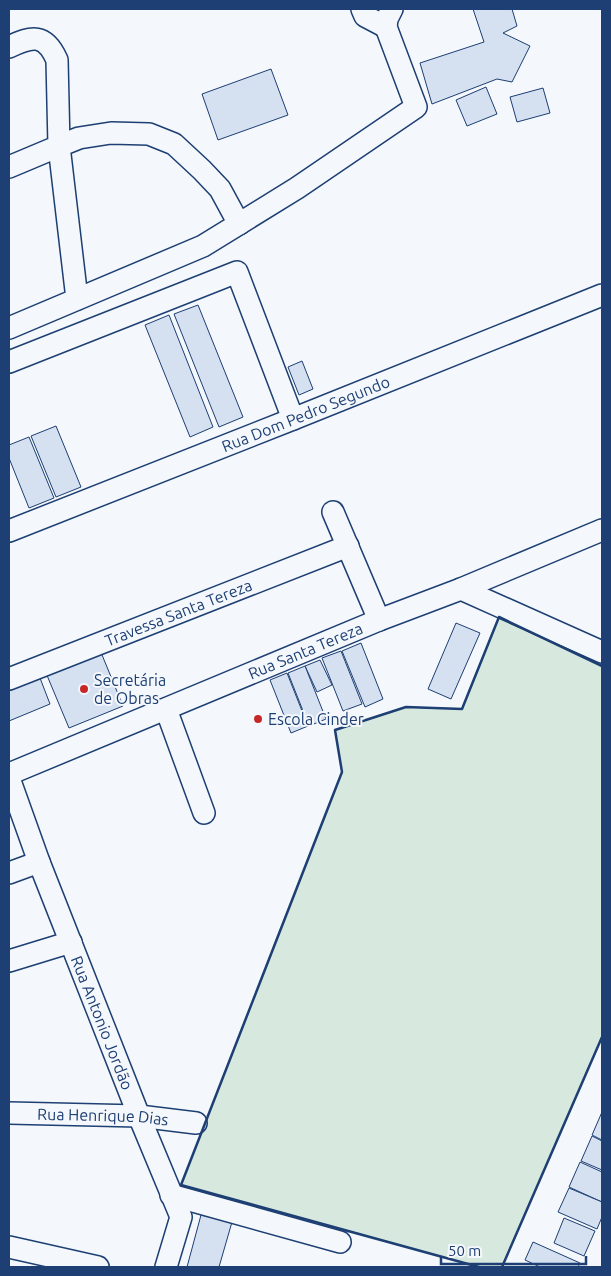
<svg xmlns="http://www.w3.org/2000/svg" width="611" height="1276" viewBox="0 0 611 1276" font-family="Ubuntu,sans-serif">
<rect width="100%" height="100%" fill="#f4f7fb"/>
<!-- green -->
<path fill="#d7e8df" stroke="#687fa3" d="M499,617L602,666V1037L502,1267H479L181,1185L342,772L335,730L406,707L462,709Z"/>
<!-- building -->
<g fill="#d5e0f0" stroke="#1d3f73">
<path d="M473,9H512L517,26L503,33L530,46L512,82L497,79L432,104L420,63L484,42Z"/>
<path d="M271,69L288,115L218,140L202,94Z"/>
<path d="M486,87L497,114L467,126L456,100Z"/>
<path d="M543,88L550,113L517,122L510,97Z"/>
<path d="M198,305L243,417L219,427L174,314Z"/>
<path d="M169,315L213,427L190,437L145,325Z"/>
<path d="M302,361L313,389L299,395L288,367Z"/>
<path d="M56,426L81,487L56,497L31,436Z"/>
<path d="M29,437L54,498L29,508L9,458V445Z"/>
<path d="M456,623L480,633L451,699L428,689Z"/>
<path d="M361,643L383,699L365,707L342,651Z"/>
<path d="M100,650L123,706L69,728L46,673Z"/>
<path d="M341,651L362,704L343,711L322,658Z"/>
<path d="M320,660L332,685L317,692L305,666Z"/>
<path d="M305,666L326,719L309,726L288,673Z"/>
<path d="M287,673L308,726L291,733L270,680Z"/>
<path d="M40,678L50,704L9,721V690Z"/>
<path d="M602,1112V1140L592,1135Z"/>
<path d="M592,1136L602,1141V1170L581,1161Z"/>
<path d="M580,1162L602,1172V1202L569,1187Z"/>
<path d="M569,1188L602,1202V1217L597,1229L558,1212Z"/>
<path d="M201,1215L232,1222L219,1267H187Z"/>
<path d="M564,1218L595,1231L584,1256L554,1243Z"/>
<path d="M533,1242L580,1263L578,1267H540L525,1260Z"/>
</g>
<g fill="none" stroke-linecap="round" stroke-linejoin="round">
<defs>
<g id="minor">
<path d="M362,9L365,16L386,27"/>
<path d="M9,47C32,36 45,33 57,60L59,146L9,167"/>
<path d="M77,299L59,146L79,138L111,133L149,134L174,144L202,170L220,189L239,224"/>
<path d="M9,328L203,246L297,188L416,107L386,27L387,19L392,9"/>
<path d="M9,362L237,272L293,419"/>
<path d="M333,512L379,620"/>
<path id="s1" d="M9,531L293,419L602,295"/>
<path d="M461,589L602,652"/>
<path id="s2" d="M9,679L348,546"/>
<path d="M166,709L204,813"/>
<path id="s3" d="M9,774L379,620L461,589L602,530"/>
<path id="s4" d="M9,778L39,862L139,1116L181,1217L166,1267"/>
<path d="M9,873L39,862"/>
<path d="M9,961L71,942"/>
<path id="s5" d="M9,1113L139,1116L196,1123"/>
<path d="M171,1195L340,1242"/>
<path d="M9,1247L98,1267"/>
</g>
</defs>
<!-- minor casing -->
<use href="#minor" stroke="#1d3f73" stroke-width="24"/>
<!-- minor -->
<use href="#minor" stroke="#f4f7fb" stroke-width="21"/>
<!-- wall -->
<g stroke="#1d3f73" stroke-width="2.5">
<path d="M479,1267L181,1185L342,772L335,730L406,707L462,709L499,617L602,666"/>
<path d="M502,1267L602,1037"/>
</g>
</g>
<!-- markers -->
<g fill="#c62828" stroke="#f4f7fb" stroke-width="2">
<circle cx="84" cy="689" r="5"/>
<circle cx="258" cy="719" r="5"/>
</g>
<g text-anchor="middle" dominant-baseline="central" stroke-width="4" stroke-linejoin="round" paint-order="stroke">
<!-- street labels -->
<g font-size="16" fill="#1d3f73" stroke="#f4f7fb">
<text stroke="none"><textPath href="#s1" startOffset="319">Rua Dom Pedro Segundo</textPath></text>
<text stroke="none"><textPath href="#s2" startOffset="182">Travessa Santa Tereza</textPath></text>
<text stroke="none"><textPath href="#s3" startOffset="321">Rua Santa Tereza</textPath></text>
<text stroke="none"><textPath href="#s4" startOffset="262">Rua Antonio Jordão</textPath></text>
<text stroke="none"><textPath href="#s5" startOffset="94">Rua Henrique Dias</textPath></text>
</g>
<!-- poi labels -->
<g font-size="16" fill="#1d3f73" stroke="#f4f7fb" text-anchor="start">
<text x="94" y="680">Secretária<tspan x="94" dy="18">de Obras</tspan></text>
<text x="268" y="719">Escola Cinder</text>
</g>
</g>
<!-- border -->
<rect width="611" height="1276" fill="none" stroke="#1d3f73" stroke-width="20"/>
<!-- scale -->
<path d="M441 1256v8h145v-8" fill="none" stroke="#1d3f73" stroke-width="2.5"/>
<text x="448" y="1256" font-size="15" fill="#1d3f73" stroke="#f4f7fb" stroke-width="4" paint-order="stroke">50 m</text>
</svg>
